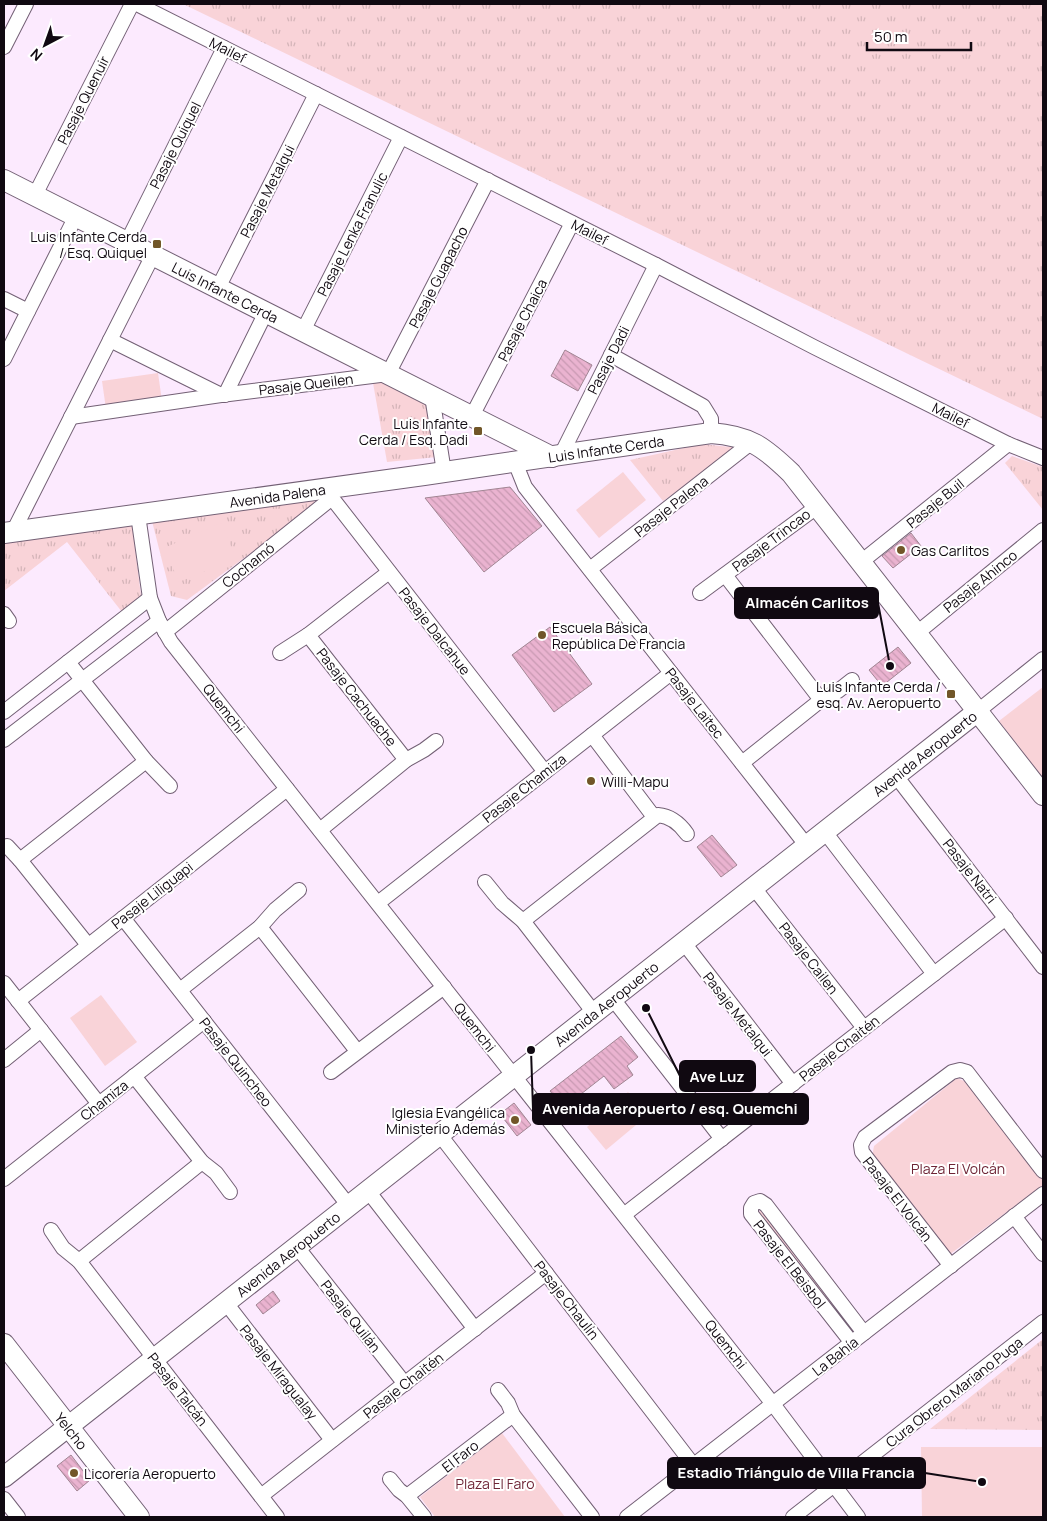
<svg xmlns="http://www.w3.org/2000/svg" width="1047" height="1521" viewBox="0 0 1047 1521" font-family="Manrope,sans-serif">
<defs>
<pattern id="grass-tufts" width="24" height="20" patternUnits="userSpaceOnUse" patternTransform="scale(1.25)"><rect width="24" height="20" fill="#f9d3d8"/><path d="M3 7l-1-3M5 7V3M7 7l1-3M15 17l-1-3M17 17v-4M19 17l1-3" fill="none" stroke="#d4b4b8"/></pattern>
<pattern id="building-back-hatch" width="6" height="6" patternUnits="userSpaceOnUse" patternTransform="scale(1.25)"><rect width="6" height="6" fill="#eab3d0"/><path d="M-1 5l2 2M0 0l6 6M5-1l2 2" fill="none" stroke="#c899b2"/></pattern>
</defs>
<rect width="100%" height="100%" fill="#fceafe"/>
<!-- grass -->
<g fill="url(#grass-tufts)">
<path d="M183,4H1043V419Z"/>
<path d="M373,383H386L429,402L437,457L387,462Z"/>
<path d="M702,444L739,448L663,501L630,460Z"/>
<path d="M1012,456L1043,467V510L1005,463Z"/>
<path d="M314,500L316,505L187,600L171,596L152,521Z"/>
<path d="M132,524L141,596L122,612L67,542L4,591V540Z"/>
<path d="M763,1209L853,1324L846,1330L756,1214Z"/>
<path d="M1043,1339V1430L930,1429Z"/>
</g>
<!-- park -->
<g fill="#f9d3d8">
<path d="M158,373L162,401L106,409L102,381Z"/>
<path d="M623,472L646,500L599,538L576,510Z"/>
<path d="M221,523L236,558L179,582L164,548Z"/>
<path d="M1043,687V779L999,721Z"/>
<path d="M101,995L137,1042L105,1066L70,1018Z"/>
<path d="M957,1078L966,1082L1043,1174V1185L949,1255L872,1157L874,1146Z"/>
<path d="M628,1092L648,1115L606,1150L587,1127Z"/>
<path d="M502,1433L565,1517H435L420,1497Z"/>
<path d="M921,1447H1043V1517H922Z"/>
</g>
<!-- building -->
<g fill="url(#building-back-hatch)" stroke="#a18593">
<path d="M565,350L592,365L578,391L551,376Z"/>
<path d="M510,487L542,526L484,572L425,498Z"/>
<path d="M911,533L921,546L893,568L882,556Z"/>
<path d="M550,627L592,684L554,712L512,655Z"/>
<path d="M898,647L911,663L882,686L869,670Z"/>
<path d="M712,835L737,865L721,877L697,847Z"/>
<path d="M621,1036L638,1057L627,1066L633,1075L614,1089L604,1076L581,1094L589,1104L572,1118L550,1091Z"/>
<path d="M514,1103L531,1125L517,1136L500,1114Z"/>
<path d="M273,1291L280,1301L263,1314L256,1305Z"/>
<path d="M71,1455L90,1480L77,1491L57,1466Z"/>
</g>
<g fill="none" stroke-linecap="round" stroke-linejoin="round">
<defs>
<g id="street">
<path d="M137,4L656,265L814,347L1008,444L1043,458"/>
<path d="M4,47L26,4"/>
<path d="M35,195L132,4"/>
<path d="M127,242L224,48"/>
<path d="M218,288L316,94"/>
<path d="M4,299L28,311"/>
<path d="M303,331L401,137"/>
<path d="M110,340L221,395"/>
<path d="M611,355L703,406L711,419V433"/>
<path d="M4,359L76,216"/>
<path d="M225,395L266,312"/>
<path d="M432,396L444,472"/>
<path d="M472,416L572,223"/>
<path d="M71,417L221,395L388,374L488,180"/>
<path d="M561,455L656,265"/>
<path d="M515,462L525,487L807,846"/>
<path d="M329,487L332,498L545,772"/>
<path d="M138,515L150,598L159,621L171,642L773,1404L858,1517"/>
<path d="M13,532L153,255"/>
<path d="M861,562L1008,444"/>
<path d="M590,569L752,442"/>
<path d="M725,575L821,700"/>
<path d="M700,593L818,506"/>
<path d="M4,614L9,621"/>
<path d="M165,632L332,498"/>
<path d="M917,633L1043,530"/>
<path d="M308,635L406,760"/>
<path d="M280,653L308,635L389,572"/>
<path d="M68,662L146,761L170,786"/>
<path d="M978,711L1043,659"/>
<path d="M4,712L150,598"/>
<path d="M592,735L654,817"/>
<path d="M4,740L159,621"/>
<path d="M742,763L821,700L838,691L852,680"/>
<path d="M896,776L1043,967"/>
<path d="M320,830L406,760L424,750L436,741"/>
<path d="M825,832L934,974"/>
<path d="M7,846L20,860L88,945"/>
<path d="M20,860L146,761"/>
<path d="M485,882L502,903L523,921L595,1014"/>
<path d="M754,888L864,1028"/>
<path d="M378,903L671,673"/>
<path d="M123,918L349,1206"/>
<path d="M523,921L658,815C670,816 680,824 687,834"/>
<path d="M260,927L357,1051"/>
<path d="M684,943L793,1084"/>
<path d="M4,983L99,1104"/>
<path d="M180,990L260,927L275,910L299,890"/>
<path d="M613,999L722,1139"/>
<path d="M18,1001L287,789"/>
<path d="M4,1060L41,1030"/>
<path d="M331,1072L444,987"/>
<path d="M134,1076L202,1162L216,1173L230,1192"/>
<path d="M440,1135L694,1466"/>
<path d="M4,1179L204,1021"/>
<path d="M368,1191L475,1329"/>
<path d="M625,1214L1006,918"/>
<path d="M1014,1216L1043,1254"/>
<path d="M51,1230L63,1248L79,1261L277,1517"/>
<path d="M297,1247L405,1384"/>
<path d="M79,1261L202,1162"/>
<path d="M951,1266L862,1152L861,1145L865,1137L952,1072L960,1070L967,1072L1043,1171"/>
<path d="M226,1303L332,1440"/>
<path d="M852,1343L751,1214V1208L754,1203L760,1201L766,1205L864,1333"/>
<path d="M498,1390L508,1403L513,1415L592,1517"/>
<path d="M390,1479L399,1490L407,1496L424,1517"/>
<path d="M261,1496L546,1273"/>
<path d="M407,1496L513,1415"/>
<path d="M4,1499L18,1517"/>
<path d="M627,1517L1043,1194"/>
<path d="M793,1517L1043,1322"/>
</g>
<g id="secondary">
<path id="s1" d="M4,180L552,457"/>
<path id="s2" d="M4,533L424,475L711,433C750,436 764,447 791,473L1043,795"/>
<path id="s3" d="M4,1344L139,1517"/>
<path id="s4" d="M4,1477L978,711"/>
</g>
</defs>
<!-- street casing -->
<use href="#street" stroke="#736075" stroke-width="16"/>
<!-- secondary casing -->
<use href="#secondary" stroke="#736075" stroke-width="22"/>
<!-- street -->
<use href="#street" stroke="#fff" stroke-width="14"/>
<!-- secondary -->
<use href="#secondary" stroke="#fff" stroke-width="20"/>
</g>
<!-- markers -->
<g fill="#715628" stroke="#fff" stroke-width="2">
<rect x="152" y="239" width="10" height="10" rx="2.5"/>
<rect x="473" y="426" width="10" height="10" rx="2.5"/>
<circle cx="901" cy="550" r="5"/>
<circle cx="542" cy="635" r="5"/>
<rect x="946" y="689" width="10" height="10" rx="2.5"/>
<circle cx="591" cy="781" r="5"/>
<circle cx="515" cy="1120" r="5"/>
<circle cx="74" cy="1473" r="5"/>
</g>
<g text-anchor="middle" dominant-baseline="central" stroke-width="4" stroke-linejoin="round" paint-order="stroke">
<!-- street labels -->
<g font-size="14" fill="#100911" stroke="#fff">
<text transform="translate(228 50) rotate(27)">Mailef</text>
<text transform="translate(83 100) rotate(-63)">Pasaje Quenuir</text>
<text transform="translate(175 145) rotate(-63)">Pasaje Quiquel</text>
<text transform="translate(267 191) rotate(-63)">Pasaje Metalqui</text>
<text transform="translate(590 232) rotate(27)">Mailef</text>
<text transform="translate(352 234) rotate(-63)">Pasaje Lenka Franulic</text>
<text transform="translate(438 277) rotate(-63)">Pasaje Guapacho</text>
<text stroke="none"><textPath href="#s1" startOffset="248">Luis Infante Cerda</textPath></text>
<text transform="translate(522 320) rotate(-63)">Pasaje Chaica</text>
<text transform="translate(608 360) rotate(-63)">Pasaje Dadi</text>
<text transform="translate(306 384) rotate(-7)">Pasaje Queilen</text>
<text transform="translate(951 415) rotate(27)">Mailef</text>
<text stroke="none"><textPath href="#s2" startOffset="608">Luis Infante Cerda</textPath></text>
<text stroke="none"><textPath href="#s2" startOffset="276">Avenida Palena</textPath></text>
<text transform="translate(935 503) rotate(-39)">Pasaje Buil</text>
<text transform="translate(671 506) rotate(-38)">Pasaje Palena</text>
<text transform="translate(771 540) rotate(-37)">Pasaje Trincao</text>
<text transform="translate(248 565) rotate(-39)">Cochamó</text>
<text transform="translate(980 581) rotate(-39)">Pasaje Ahinco</text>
<text transform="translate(435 631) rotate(52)">Pasaje Dalcahue</text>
<text transform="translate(357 697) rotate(52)">Pasaje Cachuache</text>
<text transform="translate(695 703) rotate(52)">Pasaje Laitec</text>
<text transform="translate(224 708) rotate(52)">Quemchi</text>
<text stroke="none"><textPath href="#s4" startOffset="1171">Avenida Aeropuerto</textPath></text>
<text transform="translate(524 788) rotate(-38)">Pasaje Chamiza</text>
<text transform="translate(970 871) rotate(52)">Pasaje Natri</text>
<text transform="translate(152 895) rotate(-38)">Pasaje Liliguapi</text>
<text transform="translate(809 958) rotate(52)">Pasaje Cailen</text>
<text stroke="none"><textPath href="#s4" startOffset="766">Avenida Aeropuerto</textPath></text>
<text transform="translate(738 1014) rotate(52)">Pasaje Metalqui</text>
<text transform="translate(475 1027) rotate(52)">Quemchi</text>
<text transform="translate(839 1048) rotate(-38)">Pasaje Chaitén</text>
<text transform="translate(236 1062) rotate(52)">Pasaje Quincheo</text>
<text transform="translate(104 1100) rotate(-38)">Chamiza</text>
<text transform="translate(898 1199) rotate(52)">Pasaje El Volcán</text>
<text stroke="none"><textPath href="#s4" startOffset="361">Avenida Aeropuerto</textPath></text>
<text transform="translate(790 1264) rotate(52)">Pasaje El Beisbol</text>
<text transform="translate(567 1300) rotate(52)">Pasaje Chaulín</text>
<text transform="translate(351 1316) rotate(52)">Pasaje Quilán</text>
<text transform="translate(726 1344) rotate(52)">Quemchi</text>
<text transform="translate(835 1356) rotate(-38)">La Bahía</text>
<text transform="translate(279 1372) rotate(52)">Pasaje Miragualay</text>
<text transform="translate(403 1385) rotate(-38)">Pasaje Chaitén</text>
<text transform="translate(178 1389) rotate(52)">Pasaje Talcán</text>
<text transform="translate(954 1392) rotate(-38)">Cura Obrero Mariano Puga</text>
<text stroke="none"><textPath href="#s3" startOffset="110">Yelcho</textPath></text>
<text transform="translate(460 1456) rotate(-38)">El Faro</text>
</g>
<!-- poi labels -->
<g font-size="14" fill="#100911" stroke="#fff" text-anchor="end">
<text x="147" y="236">Luis Infante Cerda<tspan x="147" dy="16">/ Esq. Quiquel</tspan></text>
<text x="468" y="423">Luis Infante<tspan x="468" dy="16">Cerda / Esq. Dadi</tspan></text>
<text x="911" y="550" text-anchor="start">Gas Carlitos</text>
<text x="552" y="627" text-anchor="start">Escuela Básica<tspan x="552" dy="16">República De Francia</tspan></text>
<text x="941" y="686">Luis Infante Cerda /<tspan x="941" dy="16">esq. Av. Aeropuerto</tspan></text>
<text x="601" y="781" text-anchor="start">Willi-Mapu</text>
<text x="505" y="1112">Iglesia Evangélica<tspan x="505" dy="16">Ministerio Además</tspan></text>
<text x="84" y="1473" text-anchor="start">Licorería Aeropuerto</text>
</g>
<!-- park labels -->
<g font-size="14" fill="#6e2536" stroke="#fff">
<text x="958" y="1168">Plaza El Volcán</text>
<text x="495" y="1483">Plaza El Faro</text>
</g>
</g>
<!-- callouts -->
<path fill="none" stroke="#100911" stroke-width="2" d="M890 666L878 603M646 1008L680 1076M531 1050L533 1109M982 1482L925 1473"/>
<g fill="#100911" stroke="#fff" stroke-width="2">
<circle cx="890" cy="666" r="5"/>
<circle cx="646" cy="1008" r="5"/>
<circle cx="531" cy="1050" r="5"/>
<circle cx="982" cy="1482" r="5"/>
</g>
<g fill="#100911" stroke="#100911" stroke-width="2">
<rect x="735" y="588" width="143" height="30" rx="5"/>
<rect x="680" y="1061" width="75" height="30" rx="5"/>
<rect x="533" y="1094" width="275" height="30" rx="5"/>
<rect x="668" y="1458" width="257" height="30" rx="5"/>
</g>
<g font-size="15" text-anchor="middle" font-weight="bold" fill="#fff">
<text x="807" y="608">Almacén Carlitos</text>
<text x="717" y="1082">Ave Luz</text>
<text x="670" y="1114">Avenida Aeropuerto / esq. Quemchi</text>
<text x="796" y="1478">Estadio Triángulo de Villa Francia</text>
</g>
<!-- border -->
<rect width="1047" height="1521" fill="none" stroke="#100911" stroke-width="10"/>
<!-- north arrow -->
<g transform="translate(45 45) rotate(221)" stroke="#ffffff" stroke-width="4" paint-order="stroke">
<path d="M0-4L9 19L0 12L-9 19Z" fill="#100911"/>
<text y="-8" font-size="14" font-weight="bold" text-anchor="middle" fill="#100911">N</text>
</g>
<!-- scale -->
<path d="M867 42v8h104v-8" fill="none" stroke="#100911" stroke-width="2.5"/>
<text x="874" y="42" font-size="15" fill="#100911" stroke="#ffffff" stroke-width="4" paint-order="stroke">50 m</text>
</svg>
